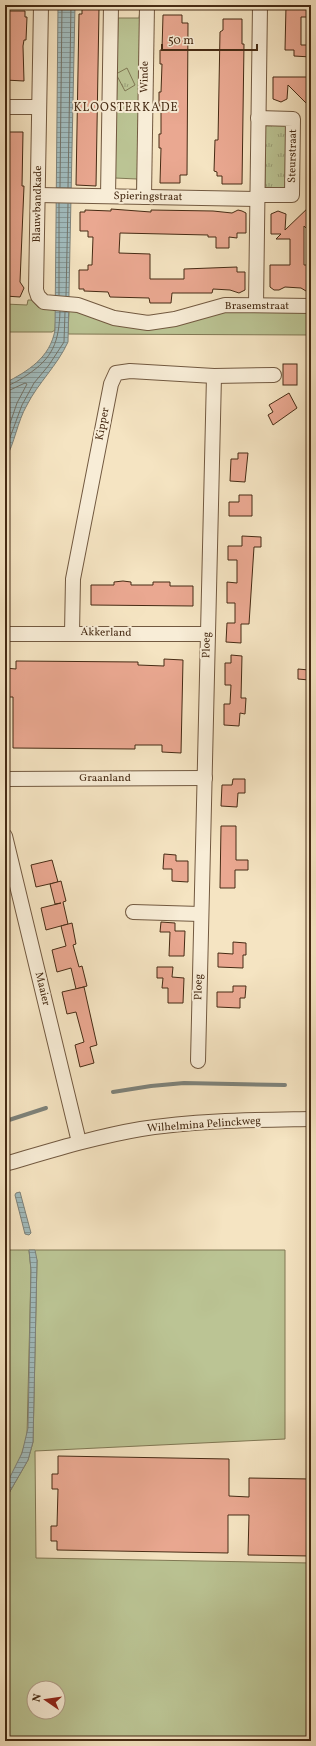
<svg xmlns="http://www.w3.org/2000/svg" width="316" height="1746" viewBox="0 0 316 1746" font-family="Vollkorn,serif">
<defs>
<pattern id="park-tufts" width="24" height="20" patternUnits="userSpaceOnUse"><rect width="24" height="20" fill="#bbc494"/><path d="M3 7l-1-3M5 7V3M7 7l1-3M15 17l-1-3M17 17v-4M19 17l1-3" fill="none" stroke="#9a9f78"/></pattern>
<pattern id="water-rules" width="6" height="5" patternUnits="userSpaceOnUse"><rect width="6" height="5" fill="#a1bcbe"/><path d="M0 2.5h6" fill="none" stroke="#859999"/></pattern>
</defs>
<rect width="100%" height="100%" fill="#f5e4c2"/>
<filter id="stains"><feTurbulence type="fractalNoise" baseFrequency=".005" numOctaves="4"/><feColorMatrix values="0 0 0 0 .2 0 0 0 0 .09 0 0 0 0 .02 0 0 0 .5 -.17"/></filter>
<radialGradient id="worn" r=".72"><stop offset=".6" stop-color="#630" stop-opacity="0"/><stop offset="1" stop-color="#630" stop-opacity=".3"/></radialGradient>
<!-- grass -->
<g fill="#bbc494" stroke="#807854" fill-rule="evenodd">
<path d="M140,9H143L140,189H137V179L115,178L118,18H139Z"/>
<path d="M28,300H32L38,307L53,308V310L56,311L55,330L52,332H5V304L27,305Z"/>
<path d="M73,309L105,320L225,310L311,311V335L68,334L69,311Z"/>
<path d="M5,1250H285V1439L35,1451L36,1558L311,1563V1741H5V1500L28,1460L33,1442L37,1260L29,1250L31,1270L27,1437L19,1462L5,1487ZM34,1688H58V1712H34Z"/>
</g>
<!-- park -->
<g fill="url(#park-tufts)" stroke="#807854">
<path d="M127,68L135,85L125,91L116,74Z"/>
<path d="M265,122L290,126L286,191H265Z"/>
</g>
<!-- water -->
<g fill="url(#water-rules)" stroke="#7d827a">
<path d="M58,5H75L68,342C57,366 38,383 27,405C17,422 15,443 5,460V383C28,371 50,358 55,330Z"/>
<path d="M20,1192L31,1233L29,1235L25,1234L15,1195L16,1193Z"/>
<path d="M29,1250H35L37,1260L33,1442L28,1460L5,1500V1487L22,1453L28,1428L31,1270Z"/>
</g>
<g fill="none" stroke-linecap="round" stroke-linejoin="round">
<!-- shore -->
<g stroke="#747469" stroke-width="1">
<path d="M60,187L62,5"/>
<path d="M68,188L71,5"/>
<path d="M59,295V203"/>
<path d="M66,296L68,204"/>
<path d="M5,386C12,385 21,379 27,375C53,358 59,342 60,311"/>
<path d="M5,391L10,390L25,383L27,384L17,403L5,438"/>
<path d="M5,451L22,405L34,383L49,365L64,342L65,312"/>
</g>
<!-- stream -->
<g stroke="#7d827a" stroke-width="4">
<path d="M113,1092L151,1086L184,1083L285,1085"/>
<path d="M9,1120L46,1108"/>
</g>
</g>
<!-- building -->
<g fill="#eaa891" stroke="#462b14">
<path d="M288,5H311V17H301V45H311V57L294,56V50H285L286,6Z"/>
<path d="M82,8H99L96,186L76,185L79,14H82Z"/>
<path d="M5,11H25V17H27L26,40H24L23,46L24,81L5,80Z"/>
<path d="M163,15H182V23H188L187,175H180V183H160L161,148H159V134H161V106H159V92H161L162,64H160V50H162Z"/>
<path d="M223,19H242V44H244L242,184H222V176H217V172L214,171L215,140H218L220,32L223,30Z"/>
<path d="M273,77H306L311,81V108L288,85L287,99L281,102L273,99Z"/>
<path d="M5,132H23L22,186H24L20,282L24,288L20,297L5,296Z"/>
<path d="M311,205V233L304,226V265H311V294L301,288L285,287L279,290H274L270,287V265H290V239H276L281,234H271V214L278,211L286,214L285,230Z"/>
<path d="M111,209L151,212V210L213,211L232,213L238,210L242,211L246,213V233H237V238L229,237V248H216V237H208V235L120,233L119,253L150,254V279H184V269L237,267V272H245V290L239,293L230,290L213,289L212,293H172L171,303H150L149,298L110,297L108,292L84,291V289H79V270H88V265H92L93,237H88V231H80V212H85V210L111,211Z"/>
<rect x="283" y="364" width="14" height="21"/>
<path d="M289,393L297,408L273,425L268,415L273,412L269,405Z"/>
<path d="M238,453H248L245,482L230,481L231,459H238Z"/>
<path d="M239,495H252V516H229V502H239Z"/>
<path d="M242,536L261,537V547H254L249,624H241V643L226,642L227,623H235V603H227V582L237,583V560H228V546H242Z"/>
<path d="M123,581L131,582V585H153V582H170V586H193V606L91,605V585H114V582Z"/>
<path d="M231,655L242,656L241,698H246L245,714L240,713L239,726L224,725V704H230L231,685H225V663H231Z"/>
<path d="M164,659L183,660L181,753L162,752V745H135V749L13,748V697H5V668L16,669V661L138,662V665L164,666Z"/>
<path d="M298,669L309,670V680L298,679Z"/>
<path d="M233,779H245V793H238L237,807L221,806L222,785H232Z"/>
<path d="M221,826H236V860H248V870H235V888H220Z"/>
<path d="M164,854L176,855V861H188V882L172,881V869H163Z"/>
<path d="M52,860L58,882L36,887L31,865Z"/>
<path d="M61,881L66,901L63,902L68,924L46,930L41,908L61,903L55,904L50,884Z"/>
<path d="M161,922L175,923V931H185L184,956H169L170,932H160Z"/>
<path d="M72,923L76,944L73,945L79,967L82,966L87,986L76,989L71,968L57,972L52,950L66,946L61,926Z"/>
<path d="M233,942L246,943V955H243V968L218,967V953L233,954Z"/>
<path d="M157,967H173L172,977L184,978L183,1003H168V988H162L163,978H157Z"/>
<path d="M233,986H246L245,998H240V1008L217,1007V992H233Z"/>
<path d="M84,987L97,1045L90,1047L94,1063L80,1067L75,1045L84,1042L76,1012L67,1014L62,992Z"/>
<path d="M58,1456L229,1459V1496L249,1497V1478L311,1479V1556L248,1555L249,1515H228V1553L57,1550V1541H51V1526H57L58,1489H52V1474H58Z"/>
</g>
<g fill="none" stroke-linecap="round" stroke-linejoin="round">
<defs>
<g id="street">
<path d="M41,5L36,290L38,296L44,302L78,305L114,318L148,323L175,319L225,305L311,306"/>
<path d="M5,107H39"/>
<path d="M38,195L257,199"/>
<path d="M257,195H292L293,119L258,118"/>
<path d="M108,196L111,5"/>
<path d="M144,197L147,5"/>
<path d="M256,305L260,5"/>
<path d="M72,633L73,579L111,384L116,373L130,371L214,376L274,375"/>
<path d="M5,634H208"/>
<path d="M5,779L205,778"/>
<path d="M5,836L79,1142"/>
<path d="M133,912L200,914"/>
<path d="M198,1061L214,376"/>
<path d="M5,1164C50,1151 94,1137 141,1129C197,1120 254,1120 311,1119"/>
</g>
</defs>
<!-- street casing -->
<use href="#street" stroke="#725940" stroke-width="16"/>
<!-- street -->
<use href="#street" stroke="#f8edd7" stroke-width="14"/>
</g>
<g text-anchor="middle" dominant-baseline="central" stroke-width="4" stroke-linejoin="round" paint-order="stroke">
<!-- street labels -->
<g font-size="11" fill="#462b14" stroke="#f8edd7">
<text transform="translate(145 77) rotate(-89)">Winde</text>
<text transform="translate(293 156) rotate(-89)">Steurstraat</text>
<text transform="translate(148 197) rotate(1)">Spieringstraat</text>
<text transform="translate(38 204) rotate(-89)">Blauwbandkade</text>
<text x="257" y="306">Brasemstraat</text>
<text transform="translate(103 424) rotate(-79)">Kipper</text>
<text transform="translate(106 633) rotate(1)">Akkerland</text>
<text transform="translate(207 645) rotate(-89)">Ploeg</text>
<text x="105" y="778">Graanland</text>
<text transform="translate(199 987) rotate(-89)">Ploeg</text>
<text transform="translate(42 989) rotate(76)">Maaier</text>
<text transform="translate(204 1125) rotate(-4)">Wilhelmina Pelinckweg</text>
</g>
<!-- neighbourhood labels -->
<g font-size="12" letter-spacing="1" fill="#462b14" stroke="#f8edd7">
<text x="126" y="108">KLOOSTERKADE</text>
</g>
</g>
<!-- margin -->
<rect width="316" height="1746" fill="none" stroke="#f5e4c2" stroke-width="20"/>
<rect x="6" y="6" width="304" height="1734" fill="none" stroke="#462b14" stroke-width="2"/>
<rect x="10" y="10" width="296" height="1726" fill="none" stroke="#462b14"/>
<!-- north arrow -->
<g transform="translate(46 1700) rotate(283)"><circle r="19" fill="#f8edd7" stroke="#b19f89"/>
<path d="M0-3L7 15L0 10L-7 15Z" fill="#8f2418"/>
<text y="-6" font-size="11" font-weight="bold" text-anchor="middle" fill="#462b14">N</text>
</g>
<!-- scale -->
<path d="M162 44v6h95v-6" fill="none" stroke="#462b14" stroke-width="2"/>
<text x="168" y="44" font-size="12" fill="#462b14" stroke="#f8edd7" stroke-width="3" paint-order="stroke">50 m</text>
<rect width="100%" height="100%" filter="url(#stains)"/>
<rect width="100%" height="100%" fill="url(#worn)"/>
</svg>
